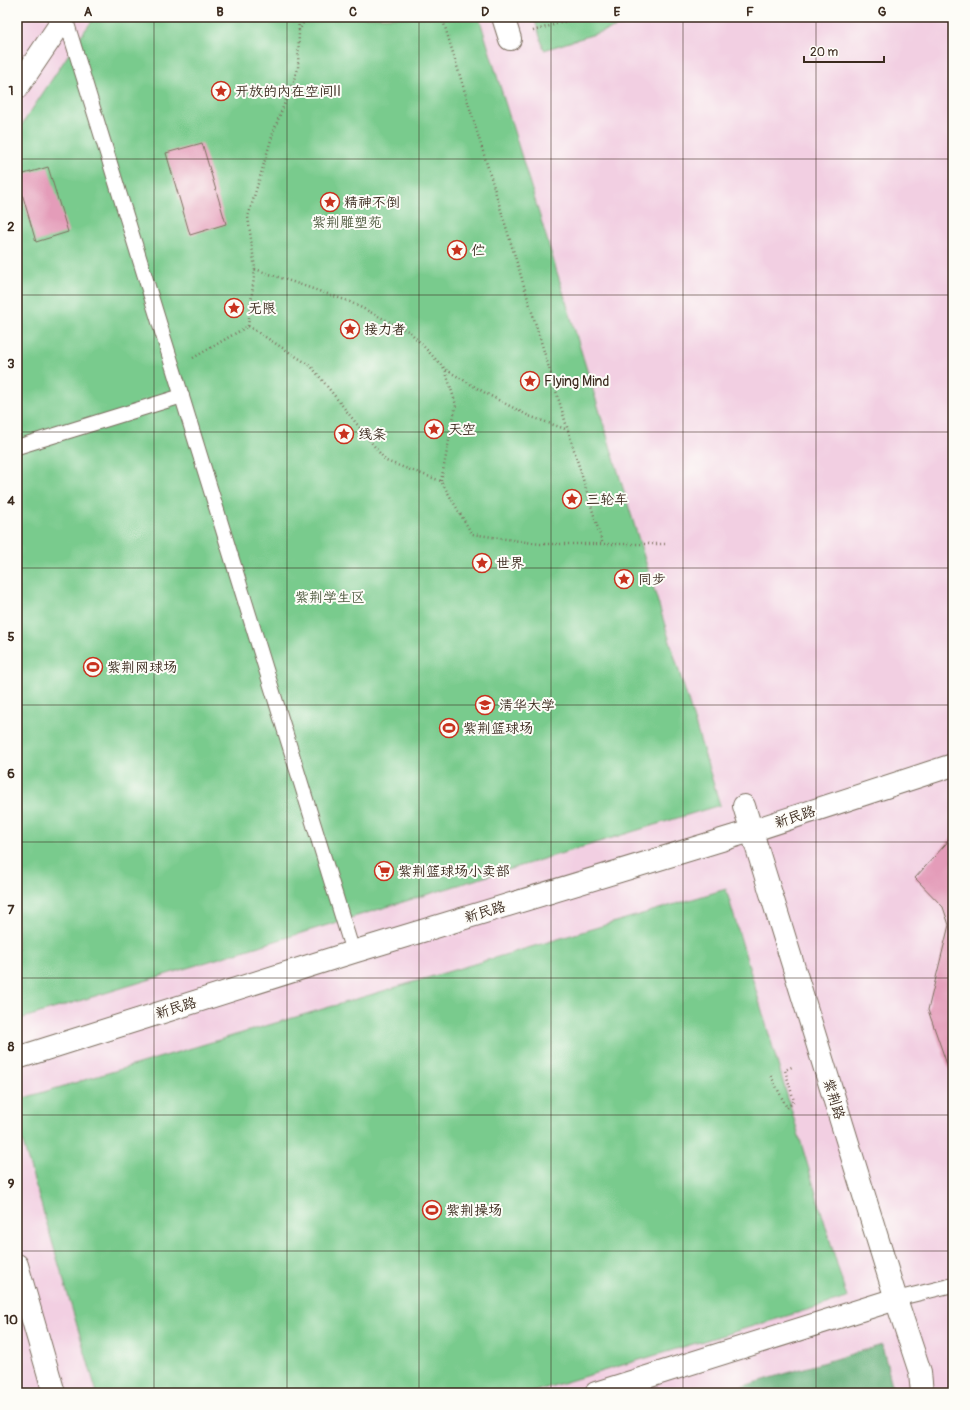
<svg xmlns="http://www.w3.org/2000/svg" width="970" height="1410" viewBox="0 0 970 1410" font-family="Pangolin,'LXGW WenKai TC',sans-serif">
<rect width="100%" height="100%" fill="#fdfcf7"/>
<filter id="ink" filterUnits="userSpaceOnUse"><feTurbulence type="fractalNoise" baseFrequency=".025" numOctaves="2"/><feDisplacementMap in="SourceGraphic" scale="8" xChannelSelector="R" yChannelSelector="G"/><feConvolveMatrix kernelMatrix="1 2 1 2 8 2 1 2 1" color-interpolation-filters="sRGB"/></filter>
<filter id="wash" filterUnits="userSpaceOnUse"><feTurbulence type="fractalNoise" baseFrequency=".012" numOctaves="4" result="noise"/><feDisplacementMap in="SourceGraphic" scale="16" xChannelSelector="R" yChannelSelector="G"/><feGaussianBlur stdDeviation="0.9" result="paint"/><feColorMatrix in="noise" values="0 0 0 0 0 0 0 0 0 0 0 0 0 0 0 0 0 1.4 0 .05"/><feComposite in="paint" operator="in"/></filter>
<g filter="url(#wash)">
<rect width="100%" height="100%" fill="#f6ebd8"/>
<!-- built -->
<rect fill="#f2cfe2" x="17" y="17" width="936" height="1376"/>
<!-- green -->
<g fill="#79cb8d" stroke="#5a7a56">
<path d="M95,17H479L720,805L17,1020V132L80,37Z"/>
<path d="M534,17H649L544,50Z"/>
<path d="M726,889L847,1298L529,1393H97L17,1123V1100Z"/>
</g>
<!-- forest -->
<path fill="#62af78" stroke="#4e6c4b" d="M882,1345L894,1393H720Z"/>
<g id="blocks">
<!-- building -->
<g fill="#e49cb9">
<path d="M202,143L226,224L190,235L166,153Z"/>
<path d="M48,167L68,232L36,242L17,176Z"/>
<path d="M953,836V1074L949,1070L928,1010L949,925L943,907L915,878Z"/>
</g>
</g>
</g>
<g filter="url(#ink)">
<use href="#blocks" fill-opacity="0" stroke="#7c6e5f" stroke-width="1"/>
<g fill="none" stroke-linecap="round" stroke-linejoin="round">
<defs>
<g id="lane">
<path d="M65,17L353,952"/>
<path d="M17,447L182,396"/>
<path d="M896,1299L953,1285"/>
</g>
<g id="street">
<path d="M503,17L510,39"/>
<path d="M17,88L65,17"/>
<path d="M744,806L896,1299L920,1372L922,1393"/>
<path d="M17,1058L353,952L751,831L953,765"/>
<path d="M17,1265L54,1393"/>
<path d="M596,1393L896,1299"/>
</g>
</defs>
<!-- lane casing -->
<use href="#lane" stroke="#7c6e5f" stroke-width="16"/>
<!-- street casing -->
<use href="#street" stroke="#7c6e5f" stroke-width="24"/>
<!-- path -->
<g stroke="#7c6e5f" stroke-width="2.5" stroke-dasharray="1 3" stroke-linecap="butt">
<path d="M298,17L299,31"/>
<path d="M442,17L603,545"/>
<path d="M533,31L580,17"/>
<path d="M255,269L348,301L410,332L445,369L487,394L529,416L568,430"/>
<path d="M248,326L255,269L248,217L274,130L298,69L299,31L306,17"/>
<path d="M193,358L248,326L311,366L386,461L441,481L472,534L540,544H665"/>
<path d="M441,481L456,405L445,369"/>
<path d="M771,1076L787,1108L794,1101L785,1070L792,1067"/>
</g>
<!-- lane -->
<use href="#lane" stroke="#fff" stroke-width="14"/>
<!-- street -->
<use href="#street" stroke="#fff" stroke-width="22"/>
</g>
</g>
<!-- grid -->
<path fill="none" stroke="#3b2a1e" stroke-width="1" stroke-opacity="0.55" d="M154,17V1393M287,17V1393M419,17V1393M551,17V1393M683,17V1393M816,17V1393M17,159H953M17,295H953M17,432H953M17,568H953M17,705H953M17,842H953M17,978H953M17,1115H953M17,1251H953"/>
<!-- icons -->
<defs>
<symbol id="sight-ring" viewBox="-11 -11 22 22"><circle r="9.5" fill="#fdfcf7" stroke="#c8321e" stroke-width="1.5"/><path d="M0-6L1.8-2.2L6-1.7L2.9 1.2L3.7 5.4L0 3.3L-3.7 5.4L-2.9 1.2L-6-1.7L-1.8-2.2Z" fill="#c8321e"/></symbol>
<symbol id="stadium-ring" viewBox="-11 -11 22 22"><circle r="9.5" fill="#fdfcf7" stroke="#c8321e" stroke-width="1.5"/><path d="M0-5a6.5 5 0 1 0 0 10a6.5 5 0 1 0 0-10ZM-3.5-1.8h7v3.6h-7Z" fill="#c8321e"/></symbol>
<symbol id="university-ring" viewBox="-11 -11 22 22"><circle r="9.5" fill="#fdfcf7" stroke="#c8321e" stroke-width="1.5"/><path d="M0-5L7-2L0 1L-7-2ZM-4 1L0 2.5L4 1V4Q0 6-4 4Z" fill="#c8321e"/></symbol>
<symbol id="supermarket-ring" viewBox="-11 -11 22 22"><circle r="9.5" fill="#fdfcf7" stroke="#c8321e" stroke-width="1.5"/><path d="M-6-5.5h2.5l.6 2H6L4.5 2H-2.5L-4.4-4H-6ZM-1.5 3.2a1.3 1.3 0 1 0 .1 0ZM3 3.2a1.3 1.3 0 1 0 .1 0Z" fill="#c8321e"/></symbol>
</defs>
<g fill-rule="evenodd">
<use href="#sight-ring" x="210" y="80" width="22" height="22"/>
<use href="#sight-ring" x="319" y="191" width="22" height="22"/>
<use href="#sight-ring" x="446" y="239" width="22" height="22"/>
<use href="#sight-ring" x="223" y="297" width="22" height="22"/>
<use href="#sight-ring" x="339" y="318" width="22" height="22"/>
<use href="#sight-ring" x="519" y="370" width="22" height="22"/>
<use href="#sight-ring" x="423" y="418" width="22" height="22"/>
<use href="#sight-ring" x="333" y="423" width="22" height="22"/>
<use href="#sight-ring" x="561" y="488" width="22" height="22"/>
<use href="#sight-ring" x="471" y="552" width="22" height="22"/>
<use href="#sight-ring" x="613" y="568" width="22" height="22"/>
<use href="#stadium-ring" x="82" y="656" width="22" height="22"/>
<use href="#university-ring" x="474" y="694" width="22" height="22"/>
<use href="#stadium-ring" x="438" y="717" width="22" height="22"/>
<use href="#supermarket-ring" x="373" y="860" width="22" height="22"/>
<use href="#stadium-ring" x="421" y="1199" width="22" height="22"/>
</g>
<g text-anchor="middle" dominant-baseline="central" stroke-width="4" stroke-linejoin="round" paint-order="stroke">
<!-- poi labels -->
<g font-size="14" fill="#3b2a1e" stroke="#fdfcf7" text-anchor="start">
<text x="235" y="91">开放的内在空间II</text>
<text x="344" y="202">精神不倒</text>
<text x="471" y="250">伫</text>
<text x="248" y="308">无限</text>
<text x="364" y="329">接力者</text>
<text x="544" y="381">Flying Mind</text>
<text x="448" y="429">天空</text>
<text x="358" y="434">线条</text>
<text x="586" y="499">三轮车</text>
<text x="496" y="563">世界</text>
<text x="638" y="579">同步</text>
<text x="107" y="667">紫荆网球场</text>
<text x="499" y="705">清华大学</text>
<text x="463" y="728">紫荆篮球场</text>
<text x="398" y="871">紫荆篮球场小卖部</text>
<text x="446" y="1210">紫荆操场</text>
</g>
<!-- park labels -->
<g font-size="14" fill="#4e5a3f" stroke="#fdfcf7">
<text x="347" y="222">紫荆雕塑苑</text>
<text x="330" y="597">紫荆学生区</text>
</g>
<!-- street labels -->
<g font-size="14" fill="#3b2a1e" stroke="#fdfcf7">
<text transform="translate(795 817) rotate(-18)">新民路</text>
<text transform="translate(485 912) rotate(-17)">新民路</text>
<text transform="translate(176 1008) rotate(-17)">新民路</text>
<text transform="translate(834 1099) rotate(73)">紫荆路</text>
</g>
</g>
<!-- margin -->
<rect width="970" height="1410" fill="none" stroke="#fdfcf7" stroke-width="44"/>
<!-- scale -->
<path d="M804 56v6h80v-6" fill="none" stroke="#3b2a1e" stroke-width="2"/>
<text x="810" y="56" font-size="12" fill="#3b2a1e" stroke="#fdfcf7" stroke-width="3" paint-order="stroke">20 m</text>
<rect x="22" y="22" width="926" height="1366" fill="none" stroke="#3b2a1e" stroke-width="1.5"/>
<g font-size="13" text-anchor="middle" font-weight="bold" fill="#3b2a1e">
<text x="88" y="16">A</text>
<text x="220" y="16">B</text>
<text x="353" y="16">C</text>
<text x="485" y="16">D</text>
<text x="617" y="16">E</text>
<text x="750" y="16">F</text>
<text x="882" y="16">G</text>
<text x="11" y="95">1</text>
<text x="11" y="231">2</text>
<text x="11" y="368">3</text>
<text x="11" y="505">4</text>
<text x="11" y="641">5</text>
<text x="11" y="778">6</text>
<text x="11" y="914">7</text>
<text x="11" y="1051">8</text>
<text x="11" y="1188">9</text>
<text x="11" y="1324">10</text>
</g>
</svg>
